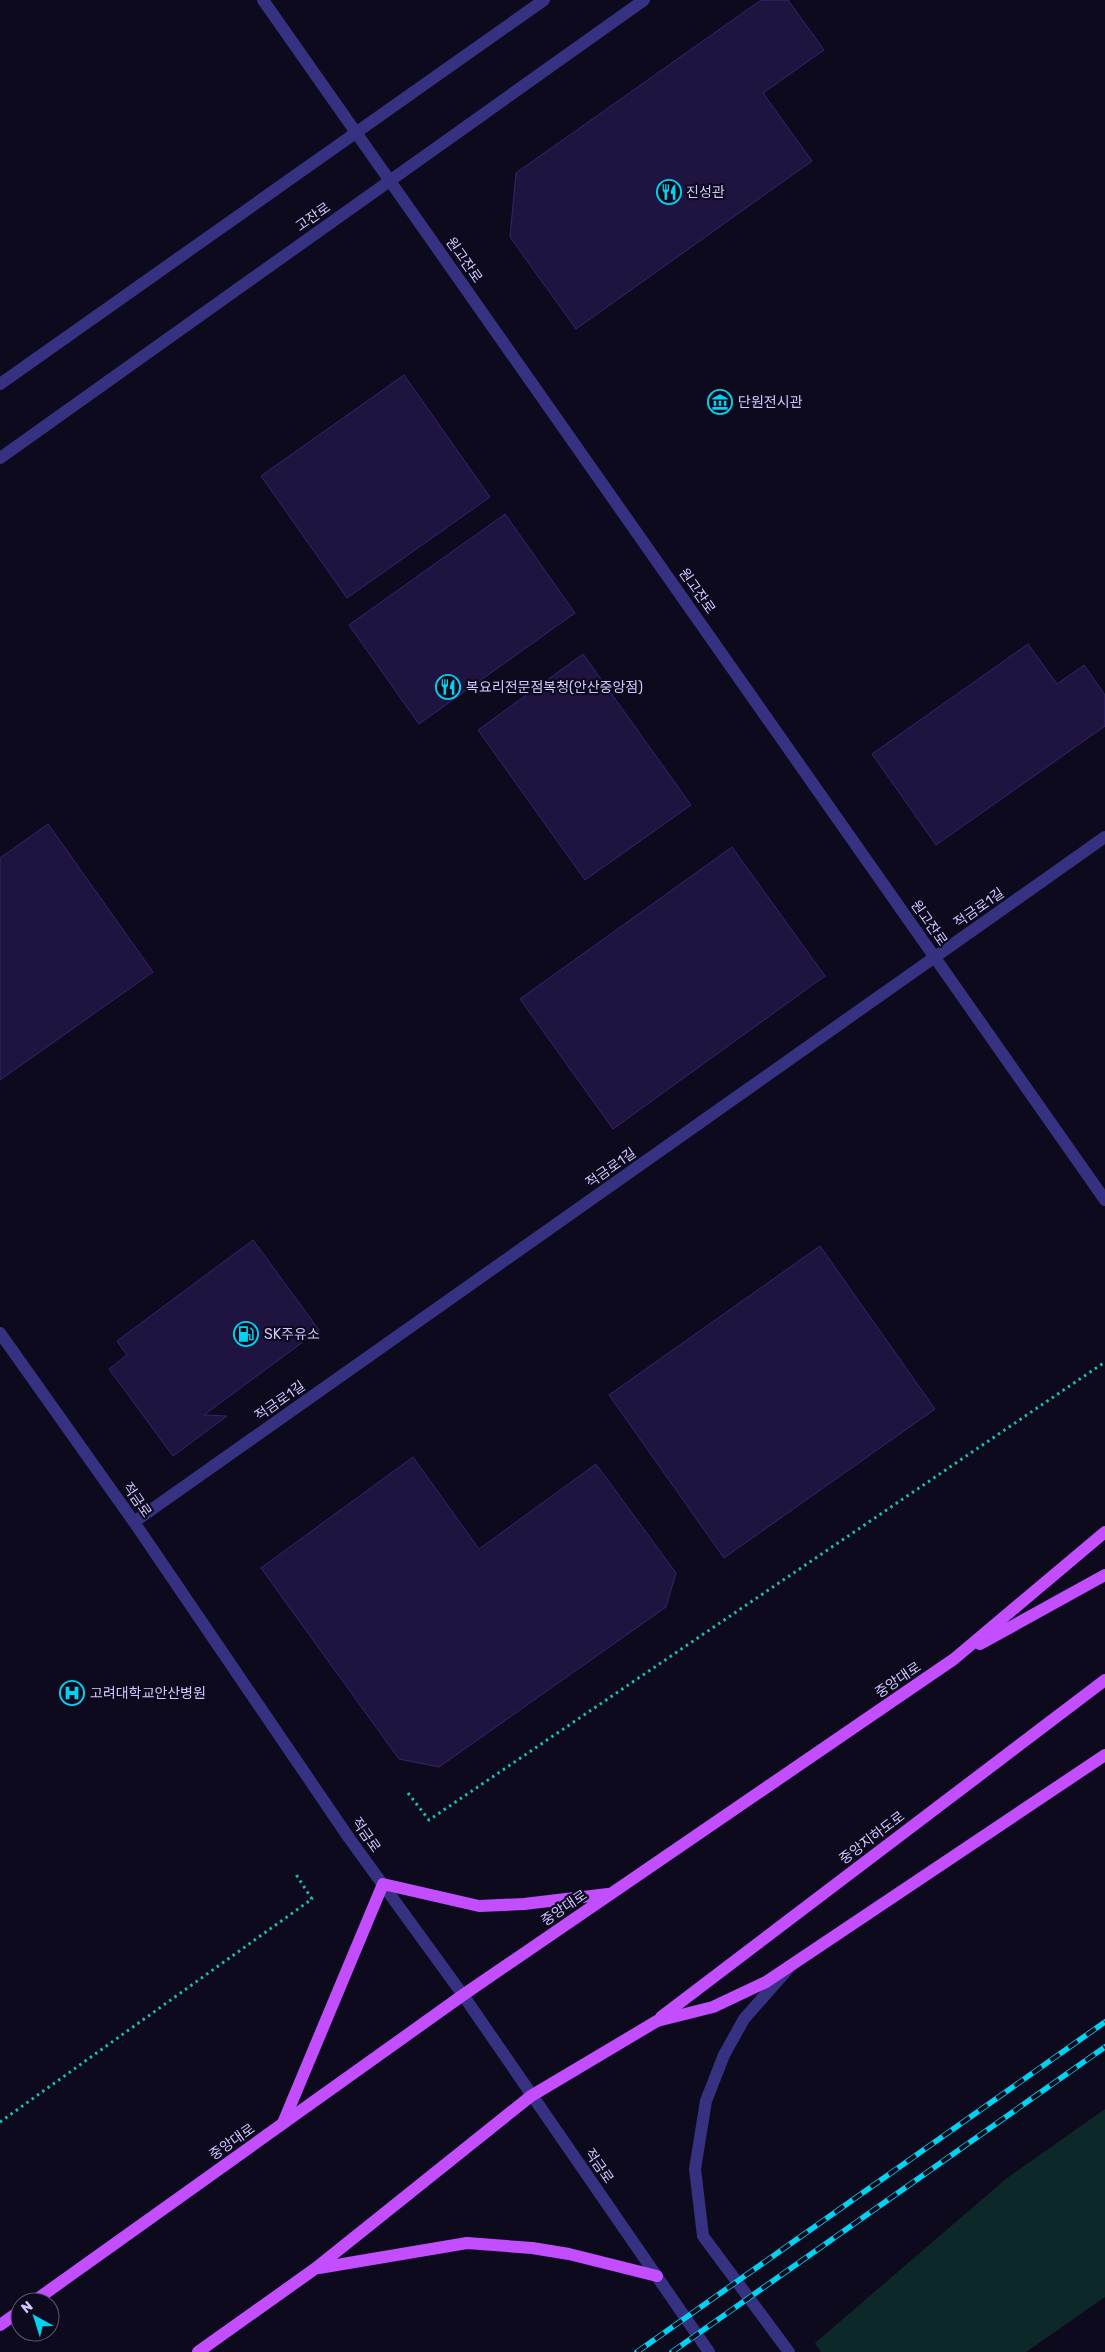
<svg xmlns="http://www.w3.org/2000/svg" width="1105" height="2352" viewBox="0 0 1105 2352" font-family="Rubik,'Noto Sans KR',sans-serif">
<rect width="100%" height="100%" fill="#0e0a1e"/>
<!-- green -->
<path fill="#0d2828" d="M1105,2109V2297L1026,2352H821L815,2343L1007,2178Z"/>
<!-- building -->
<g fill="#1f1440" stroke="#35246e">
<path d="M761,0H788L824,50L763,93L812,161L576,329L510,237L516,173Z"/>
<path d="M404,375L490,497L347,598L261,476Z"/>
<path d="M505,514L575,613L419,724L349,625Z"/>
<path d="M1028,644L1057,684L1084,665L1105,695V726L936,845L872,754Z"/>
<path d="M583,654L691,805L585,880L478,730Z"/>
<path d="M48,824L153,972L0,1080V858Z"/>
<path d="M732,847L825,976L613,1129L520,999Z"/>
<path d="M253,1240L319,1330L204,1415L227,1416L173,1456L109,1369L127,1355L117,1341Z"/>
<path d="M820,1246L935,1409L724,1558L609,1395Z"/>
<path d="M413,1457L479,1549L596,1464L676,1573L666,1607L439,1767L399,1759L261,1568Z"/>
</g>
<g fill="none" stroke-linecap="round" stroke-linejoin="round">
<!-- path -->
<g stroke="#22b7b2" stroke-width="3" stroke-dasharray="2.5 4" stroke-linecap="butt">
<path d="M408,1793L429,1820L1105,1362"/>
<path d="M0,2122L312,1899L295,1873"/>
</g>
<!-- minor -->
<g stroke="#363181" stroke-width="12">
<path d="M263,0L1105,1200"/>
<path d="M0,384L544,0"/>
<path d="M0,458L644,0"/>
<path d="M0,1333L134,1522L349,1838L463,1995L709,2352"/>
<path d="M134,1522L1105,837"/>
<path d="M788,1969L744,2019L724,2055L706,2101L695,2169L703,2236L789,2352"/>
</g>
<!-- major -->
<g stroke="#c24eff" stroke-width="12">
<path d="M980,1644L1105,1575"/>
<path d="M661,2017L1105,1680"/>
<path d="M283,2123L383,1884L479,1906L524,1904L608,1894"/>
<path d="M319,2268L467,2243L532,2248L569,2254L657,2276"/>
<path d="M33,2302L463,1995L954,1659L1105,1532"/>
<path d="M0,2325L20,2311"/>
<path d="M198,2352L316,2268L531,2096L657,2021L713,2007L766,1982L1105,1755"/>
</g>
<defs>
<g id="rail">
<path d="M637,2352L1105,2022"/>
<path d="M672,2352L1105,2047"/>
</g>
</defs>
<!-- rail casing -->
<use href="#rail" stroke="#00d3f2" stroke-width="5.5"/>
<!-- rail -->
<use href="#rail" stroke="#0e0a1e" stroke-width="4" stroke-dasharray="11" stroke-linecap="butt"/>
</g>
<!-- icons -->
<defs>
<symbol id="restaurant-ring" viewBox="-11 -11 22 22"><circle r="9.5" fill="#0e0a1e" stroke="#00d3f2" stroke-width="1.5"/><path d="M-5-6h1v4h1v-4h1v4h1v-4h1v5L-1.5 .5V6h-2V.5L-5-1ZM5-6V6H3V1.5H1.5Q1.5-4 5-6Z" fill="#00d3f2"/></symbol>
<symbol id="museum-ring" viewBox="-11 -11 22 22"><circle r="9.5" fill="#0e0a1e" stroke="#00d3f2" stroke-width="1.5"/><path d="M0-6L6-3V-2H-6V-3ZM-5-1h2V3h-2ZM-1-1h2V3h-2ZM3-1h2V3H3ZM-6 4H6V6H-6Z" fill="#00d3f2"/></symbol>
<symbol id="fuel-ring" viewBox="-11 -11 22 22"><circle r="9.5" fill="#0e0a1e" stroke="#00d3f2" stroke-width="1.5"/><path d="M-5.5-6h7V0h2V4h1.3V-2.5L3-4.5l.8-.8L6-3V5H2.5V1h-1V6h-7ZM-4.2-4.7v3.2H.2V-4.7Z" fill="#00d3f2"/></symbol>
<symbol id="hospital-ring" viewBox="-11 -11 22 22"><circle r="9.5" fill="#0e0a1e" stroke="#00d3f2" stroke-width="1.5"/><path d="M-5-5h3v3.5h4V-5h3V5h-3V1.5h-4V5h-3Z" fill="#00d3f2"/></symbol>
</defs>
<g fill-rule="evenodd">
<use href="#restaurant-ring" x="655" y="178" width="28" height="28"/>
<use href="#museum-ring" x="706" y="388" width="28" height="28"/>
<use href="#restaurant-ring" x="434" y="673" width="28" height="28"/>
<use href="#fuel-ring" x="232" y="1320" width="28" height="28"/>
<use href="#hospital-ring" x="58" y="1679" width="28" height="28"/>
</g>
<g text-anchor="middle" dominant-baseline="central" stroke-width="4.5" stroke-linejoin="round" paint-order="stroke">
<!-- poi labels -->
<g font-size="14" fill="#cfc7ff" stroke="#0e0a1e" text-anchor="start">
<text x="686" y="192">진성관</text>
<text x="738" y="402">단원전시관</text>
<text x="466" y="687">복요리전문점복청(안산중앙점)</text>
<text x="264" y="1334">SK주유소</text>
<text x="90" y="1693">고려대학교안산병원</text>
</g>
<!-- street labels -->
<g font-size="14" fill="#cfc7ff" stroke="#0e0a1e">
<text transform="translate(313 217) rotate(-35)">고잔로</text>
<text transform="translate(464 260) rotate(55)">원고잔로</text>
<text transform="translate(697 591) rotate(55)">원고잔로</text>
<text transform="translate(979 908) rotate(-35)">적금로1길</text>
<text transform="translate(929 923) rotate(55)">원고잔로</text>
<text transform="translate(611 1168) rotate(-35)">적금로1길</text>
<text transform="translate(280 1401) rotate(-35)">적금로1길</text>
<text transform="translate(137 1500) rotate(55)">적금로</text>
<text transform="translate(898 1680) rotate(-34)">중앙대로</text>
<text transform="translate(366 1835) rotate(55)">적금로</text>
<text transform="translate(872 1838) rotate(-37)">중앙지하도로</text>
<text transform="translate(564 1908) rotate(-34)">중앙대로</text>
<text transform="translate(232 2142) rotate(-35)">중앙대로</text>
<text transform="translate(599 2166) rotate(55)">적금로</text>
</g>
</g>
<!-- north arrow -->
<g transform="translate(35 2317) rotate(321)"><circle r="24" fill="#0e0a1e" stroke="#5b5678"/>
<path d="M0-4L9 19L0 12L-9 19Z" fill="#00d3f2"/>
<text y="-8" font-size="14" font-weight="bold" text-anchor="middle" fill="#cfc7ff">N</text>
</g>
</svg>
